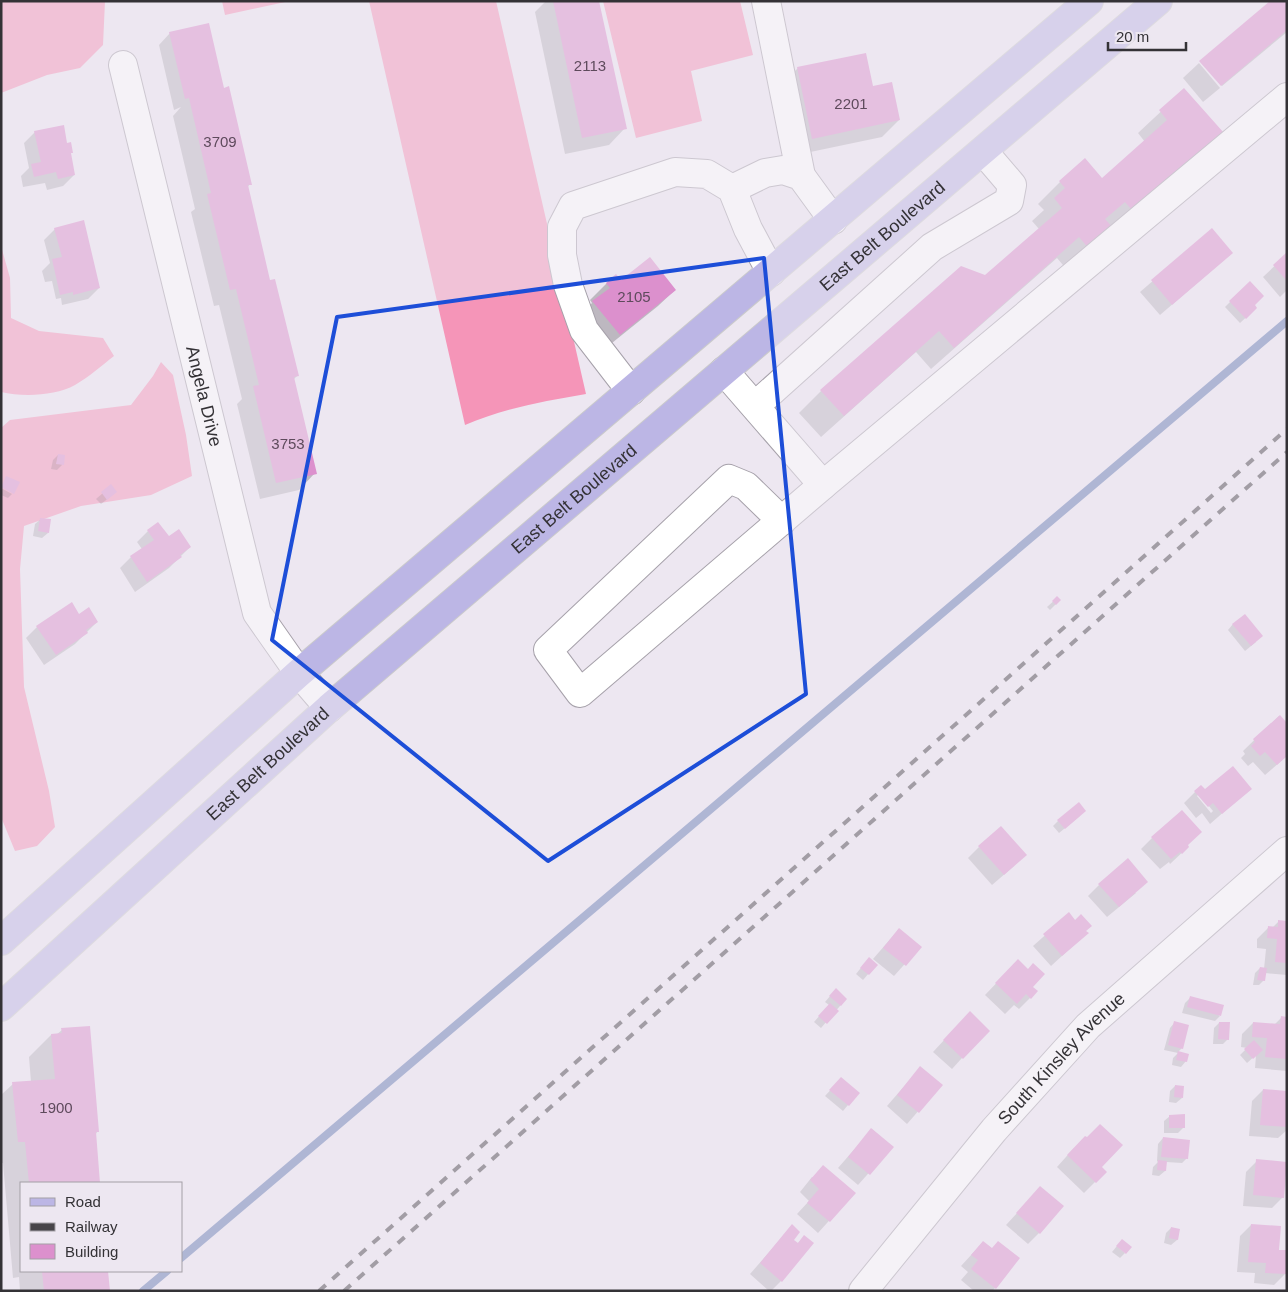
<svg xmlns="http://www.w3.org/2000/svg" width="1288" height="1292" viewBox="0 0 1288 1292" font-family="Helvetica,sans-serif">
<rect width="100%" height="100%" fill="#ede7f1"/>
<!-- forest -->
<g fill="#f595b8">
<path d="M1,1H105L103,45L80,68L47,75L1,93Z"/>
<path d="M222,1H290L225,15Z"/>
<path d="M369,1H496L586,394C545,401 504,408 465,425Z"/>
<path d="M603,1H740L753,55L691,71L702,121L636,138Z"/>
<path d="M1,246L10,278L11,318L39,331L103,338L114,356C101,366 89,377 75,385C55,396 23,397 1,392Z"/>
<path d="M161,362L173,375L186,435L192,476L151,495L81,506L24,526L20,569L24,687L49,791L55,827L37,846L15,851L1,817V428L10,420L131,405L153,376Z"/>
</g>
<!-- shadow -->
<g fill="#0003" fill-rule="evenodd">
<path d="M546,1H598L625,128L609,145L565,154L535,12Z"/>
<path d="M1287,1V32L1222,86L1201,61Z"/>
<path d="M170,33L223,87L250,184L247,188L269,282L297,376L293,380L315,473L299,490L260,499L237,404L242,399L219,305L214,306L191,212L195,209L173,116L181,107L174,110L159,45Z"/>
<path d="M1199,63L1220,88L1203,102L1183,78Z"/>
<path d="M798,68L872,88L899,120L882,137L796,155L781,85Z"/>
<path d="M1184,90L1222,133L1068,271L1057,258L931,369L916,352L821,437L799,413L821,391L986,276L1039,229L1032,221L1044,210L1038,204L1060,182L1102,179L1145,142L1138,133Z"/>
<path d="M35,132L66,144L72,152L70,154L74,175L63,186L47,190L45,183L23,187L21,176L29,168L24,143Z"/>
<path d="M55,229L99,288L88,299L62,305L61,298L56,299L52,281L45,282L42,271L50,263L44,240Z"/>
<path d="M1212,230L1232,253L1160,315L1140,292Z"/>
<path d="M1287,254V290L1280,297L1263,277Z"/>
<path d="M620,282L675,290L658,306L602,351L577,319L592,303L590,300L607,283Z"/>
<path d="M1250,282L1253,305L1256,308L1240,323L1225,307Z"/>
<path d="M58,455L62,465L57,470L51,469L53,460Z"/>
<path d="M111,486L110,497L101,504L96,499Z"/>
<path d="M1,488L12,494L8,498L1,495Z"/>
<path d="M41,519L48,533L42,538L33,536L35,524Z"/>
<path d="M148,531L190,547L169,568L135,592L120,568L131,557L142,549L137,542Z"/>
<path d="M1057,598L1060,600L1050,610L1047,607Z"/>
<path d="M79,615L97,622L75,644L44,665L26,638L37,627Z"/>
<path d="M1233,624L1256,642L1245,651L1228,630Z"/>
<path d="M1279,716L1287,756L1265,775L1253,762L1248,766L1241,758L1245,754L1243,751Z"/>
<path d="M1250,789L1210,824L1202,813L1196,818L1184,803L1195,792ZM1199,794L1213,811L1211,813L1197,796Z"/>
<path d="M1080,816L1059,833L1053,826L1058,821Z"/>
<path d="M1152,838L1188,847L1170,864L1169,862L1160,869L1141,849Z"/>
<path d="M979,847L1014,866L992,885L968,858Z"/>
<path d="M1099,885L1136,893L1107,917L1088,896Z"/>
<path d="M1069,914L1087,933L1051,966L1033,946Z"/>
<path d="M1279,921L1287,922V975L1265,973L1264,980L1259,985H1253L1255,973L1260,968L1264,969L1266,949L1257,948V939L1268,928H1272Z"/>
<path d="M899,929L920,947L894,976L873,959Z"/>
<path d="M864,964L876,965L863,980L856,974Z"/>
<path d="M1007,972L1036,992L1019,1009L1014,1005L1005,1014L985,995Z"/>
<path d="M831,995L846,999L821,1028L814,1022L829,1005L825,1002Z"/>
<path d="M1190,998L1220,1016L1215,1021L1182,1013L1185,1003Z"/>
<path d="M1281,1018H1287V1071L1255,1068L1256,1055L1247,1063L1240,1055L1247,1048L1241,1047L1242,1034L1253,1023L1274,1025Z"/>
<path d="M1175,1022L1182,1048L1178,1052L1187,1055L1186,1061L1181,1067L1172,1065L1173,1058L1178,1053L1164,1050L1170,1028Z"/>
<path d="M1219,1023L1228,1039L1223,1044H1213L1214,1028Z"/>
<path d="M959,1024L962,1058L952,1069L933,1052Z"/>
<path d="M62,1030L98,1131L95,1135L99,1183H21V1271H107L109,1291H20L19,1277L13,1278L3,1163H1V1095L13,1084L31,1082L29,1057L51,1035H56Z"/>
<path d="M920,1068L941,1085L907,1124L887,1106Z"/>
<path d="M836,1084L858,1093L843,1111L825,1096Z"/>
<path d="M1175,1086L1182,1098L1176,1103L1169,1102L1170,1091Z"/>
<path d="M1263,1090L1287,1092V1130L1278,1138L1249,1136L1252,1101Z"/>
<path d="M1170,1116L1184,1127L1178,1133H1164V1121Z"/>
<path d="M872,1129L892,1147L858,1185L838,1168Z"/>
<path d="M1163,1138L1187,1158L1182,1163L1166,1162L1165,1171L1159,1176L1152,1175L1153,1167L1158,1162L1157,1161L1158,1144Z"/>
<path d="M1074,1148L1105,1172L1084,1193L1057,1167Z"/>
<path d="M1257,1161L1283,1197L1272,1208L1243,1206L1246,1172Z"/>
<path d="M812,1177L854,1193L818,1233L797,1214L809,1201L800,1192Z"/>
<path d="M1040,1188L1039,1233L1028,1244L1006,1225Z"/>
<path d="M1251,1225L1278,1251L1285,1274L1274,1285L1254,1283L1255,1273L1237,1272L1240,1236Z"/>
<path d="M792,1226V1240L797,1244L804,1237L781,1281L771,1291H769L750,1274Z"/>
<path d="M1171,1228L1179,1230L1177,1240L1171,1245L1164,1243L1166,1233Z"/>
<path d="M983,1242L995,1288L992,1291H974L961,1280L968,1272L961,1266Z"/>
<path d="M1117,1246L1125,1253L1120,1258L1112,1252Z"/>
</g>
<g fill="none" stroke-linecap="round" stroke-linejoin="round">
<!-- stream -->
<g stroke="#647ab2" stroke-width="8">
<path d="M181,1258L1287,321"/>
<path d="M143,1291L167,1271"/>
</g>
</g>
<!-- building -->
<g fill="#dc90cd">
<path d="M553,1H599L627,129L582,138Z"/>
<path d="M1270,1H1287V30L1221,86L1199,61Z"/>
<path d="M209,23L224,88L229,86L252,185H248L270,280L275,279L299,376L294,377L317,474L276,483L253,386L259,385L236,289L230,290L207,194L211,193L189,98L185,99L169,32Z"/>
<path d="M866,53L873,86L892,82L900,120L812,139L797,67Z"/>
<path d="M1184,88L1224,133L1138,217L1125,202L1105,219L1114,229L1090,250L1079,237L954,348L939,331L844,416L820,390L961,266L985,275L1062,208L1054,198L1065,188L1059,181L1085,158L1102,178L1167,120L1159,110Z"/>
<path d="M64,125L67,143L71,142L73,153H71L75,175L58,179L56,172L34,177L31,164L41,162L34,131Z"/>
<path d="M84,220L100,288L73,295V292L60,295L52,259L62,257L54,228Z"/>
<path d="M1212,228L1233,253L1172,305L1151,280Z"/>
<path d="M1287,252V281L1273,265Z"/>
<path d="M650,257L676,290L620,335L592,301L610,288L606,283L616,274L621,280Z"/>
<path d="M1250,281L1264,296L1255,305L1257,308L1246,319L1229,301Z"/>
<path d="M58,454L65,455L64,465L56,464Z"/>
<path d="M6,476L20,482L14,494L1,487Z"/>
<path d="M111,484L117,492L107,500L101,492Z"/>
<path d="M40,518L51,519L49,533L38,531Z"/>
<path d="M158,522L169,536L179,529L191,547L180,555L182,557L147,582L130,556L154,540L147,530Z"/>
<path d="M1057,596L1061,600L1056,605L1052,601Z"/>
<path d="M72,602L79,614L89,607L98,622L86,630L88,633L56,655L36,626Z"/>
<path d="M1245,614L1263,636L1251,646L1232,624Z"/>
<path d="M1280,715L1287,723V756L1277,765L1265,752L1260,756L1251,746L1255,742L1253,739Z"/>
<path d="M1233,766L1252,789L1222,814L1213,803L1208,807L1194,791L1201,785L1205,789Z"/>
<path d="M1079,802L1086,811L1065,829L1057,820Z"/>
<path d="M1182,810L1202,832L1188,845L1189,847L1182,854L1180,852L1171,859L1151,837Z"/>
<path d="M1001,826L1027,855L1004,875L978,846Z"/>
<path d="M1128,858L1148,882L1119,907L1098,884Z"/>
<path d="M1069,912L1075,920L1081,914L1092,926L1086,931L1089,933L1062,956L1043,934Z"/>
<path d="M1278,920L1287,921V963L1275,962L1277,939L1267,938L1268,926L1278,927Z"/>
<path d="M899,928L922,947L906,966L883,948Z"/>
<path d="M869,957L878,965L869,975L860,968Z"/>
<path d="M1018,959L1028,969L1033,963L1045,974L1033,987L1038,991L1031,999L1026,994L1017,1004L995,983Z"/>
<path d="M1260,967L1267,968L1265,981L1257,980Z"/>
<path d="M836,988L847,999L841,1006L829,996Z"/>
<path d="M1190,996L1224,1005L1221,1016L1187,1007Z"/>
<path d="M830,1003L839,1011L827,1024L818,1016Z"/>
<path d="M970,1011L990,1031L963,1059L943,1040Z"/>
<path d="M1281,1016L1287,1017V1059L1265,1057L1267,1038L1252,1037L1253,1022L1280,1024Z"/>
<path d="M1174,1021L1189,1025L1183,1049L1168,1045Z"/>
<path d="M1219,1022H1230L1229,1040L1218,1039Z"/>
<path d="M90,1026L99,1132H96L100,1183H29L25,1142H18L12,1082L55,1079L51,1034L62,1033L61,1028Z"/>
<path d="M1254,1040L1263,1050L1253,1059L1244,1049Z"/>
<path d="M1178,1051L1189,1054L1187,1062L1176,1060Z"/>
<path d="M920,1066L943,1085L919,1113L897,1095Z"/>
<path d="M841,1077L860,1093L849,1106L829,1090Z"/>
<path d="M1175,1085L1184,1086L1183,1098L1174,1097Z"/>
<path d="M1263,1089L1287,1091V1127L1260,1125Z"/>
<path d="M1185,1114V1128H1169V1115Z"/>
<path d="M1100,1124L1123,1145L1102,1167L1107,1172L1096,1183L1067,1155L1085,1136L1087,1137Z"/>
<path d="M871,1128L894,1147L870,1175L848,1157Z"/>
<path d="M1163,1137L1190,1140L1188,1159L1161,1157Z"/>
<path d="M1256,1159L1287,1162L1284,1198L1253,1195Z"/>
<path d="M1158,1160L1167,1161L1166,1171L1157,1170Z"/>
<path d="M823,1165L856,1193L830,1222L807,1203L819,1189L810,1180Z"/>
<path d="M1040,1186L1064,1206L1040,1234L1016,1213Z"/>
<path d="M792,1224L800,1232L794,1240L798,1243L804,1235L814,1243L782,1282L760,1263Z"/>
<path d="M1251,1224L1281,1226L1279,1250H1287L1286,1274L1265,1273L1266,1263L1248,1262Z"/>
<path d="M1171,1227L1180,1229L1178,1240L1169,1238Z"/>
<path d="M1122,1239L1132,1247L1126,1254L1116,1246Z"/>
<path d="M983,1241L992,1248L998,1241L1020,1258L996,1289L971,1269L978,1260L971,1255Z"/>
<path d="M42,1271H108L110,1291H44Z"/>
</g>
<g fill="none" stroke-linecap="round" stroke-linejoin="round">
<defs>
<g id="minor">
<path d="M766,1L801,176"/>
<path id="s1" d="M123,65L257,613L299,673L329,708"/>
<path d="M732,189L765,173L783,170L801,176L833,220"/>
<path d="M724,371L823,485L1287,97"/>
<path d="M631,391L584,330L568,285L562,255V227L573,206L675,172L707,174L732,189L748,229L771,272"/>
<path d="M755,406L932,247L1009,201L1012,185L983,151"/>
<path d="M782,521L746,486L729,479L548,650L580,693L823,485"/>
<path id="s2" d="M863,1291L994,1130L1088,1026L1287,851"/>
</g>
<g id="major">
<path d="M1,941L299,673L1089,1"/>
<path id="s3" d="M1,1007L329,708L1158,1"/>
</g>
</defs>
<!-- minor casing -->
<use href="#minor" stroke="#a6a1aa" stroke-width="30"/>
<!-- major casing -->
<use href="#major" stroke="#cacacb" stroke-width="30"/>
<!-- minor -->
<use href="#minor" stroke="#fff" stroke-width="28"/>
<!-- major -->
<use href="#major" stroke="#bcb6e5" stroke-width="28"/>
<!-- rail -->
<g stroke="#474449" stroke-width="4" stroke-dasharray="9 9" stroke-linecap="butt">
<path d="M319,1291L1287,429"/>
<path d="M344,1291L1287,452"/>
</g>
</g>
<!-- marked area -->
<path d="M0 0H1288V1292H0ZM764,258L806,694L548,861L272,640L337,317Z" fill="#ede7f1" fill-opacity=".55" fill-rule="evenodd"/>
<path fill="none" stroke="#1d4ed8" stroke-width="4" stroke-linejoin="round" d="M764,258L806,694L548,861L272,640L337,317Z"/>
<g text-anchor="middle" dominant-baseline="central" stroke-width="5" stroke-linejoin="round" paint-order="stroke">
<!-- number labels -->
<g font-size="15" fill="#5e4a5c">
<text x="590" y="65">2113</text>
<text x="851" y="103">2201</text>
<text x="220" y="141">3709</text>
<text x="634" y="296">2105</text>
<text x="288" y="443">3753</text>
<text x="56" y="1107">1900</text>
</g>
<!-- street labels -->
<g font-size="18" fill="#343236" stroke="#ede7f1">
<text stroke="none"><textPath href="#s3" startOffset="1171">East Belt Boulevard</textPath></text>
<text stroke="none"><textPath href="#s1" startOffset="341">Angela Drive</textPath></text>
<text stroke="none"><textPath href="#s3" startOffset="766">East Belt Boulevard</textPath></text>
<text stroke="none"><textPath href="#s3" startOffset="361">East Belt Boulevard</textPath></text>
<text stroke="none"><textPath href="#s2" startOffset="306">South Kinsley Avenue</textPath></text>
</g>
</g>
<!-- border -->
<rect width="1288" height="1292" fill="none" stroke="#343236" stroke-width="5"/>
<!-- legend -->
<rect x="20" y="1182" width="162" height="90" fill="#ede7f1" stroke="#a39fa6"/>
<rect x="30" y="1198" width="25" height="8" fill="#bcb6e5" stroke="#a39fa6"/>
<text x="65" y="1207" font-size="15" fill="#343236">Road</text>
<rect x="30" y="1223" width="25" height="8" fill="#474449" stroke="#a39fa6"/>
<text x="65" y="1232" font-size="15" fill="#343236">Railway</text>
<rect x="30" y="1244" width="25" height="15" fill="#dc90cd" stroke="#a39fa6"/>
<text x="65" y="1257" font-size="15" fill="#343236">Building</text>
<!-- scale -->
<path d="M1108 42v8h78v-8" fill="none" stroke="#343236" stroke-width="2.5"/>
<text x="1116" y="42" font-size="15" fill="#343236" stroke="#ede7f1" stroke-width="4" paint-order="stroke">20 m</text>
</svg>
